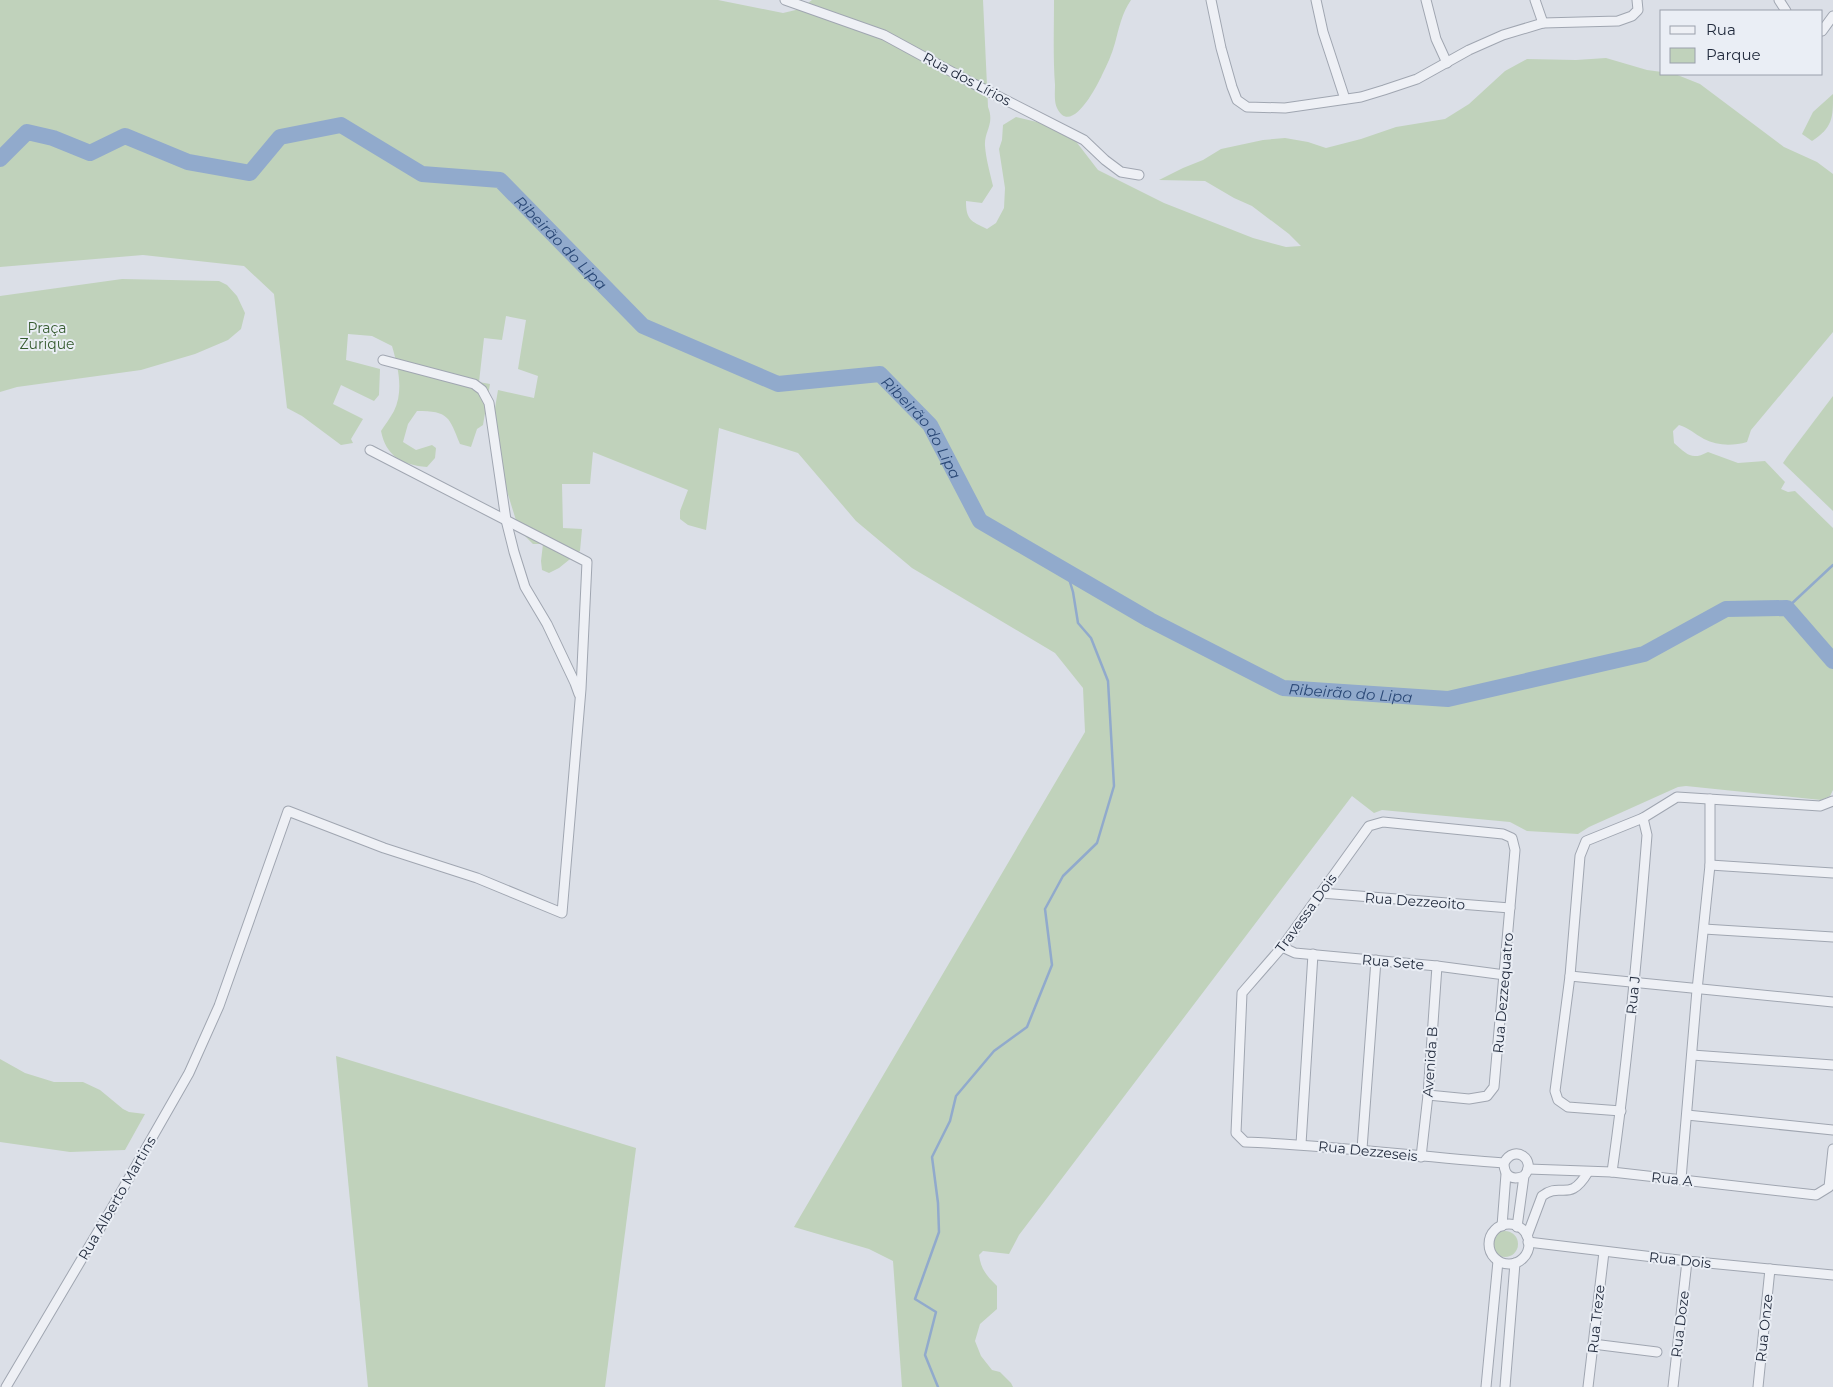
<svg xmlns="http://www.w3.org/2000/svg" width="1833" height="1387" viewBox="0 0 1833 1387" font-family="Montserrat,sans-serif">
<rect width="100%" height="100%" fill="#dbdfe7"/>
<!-- green -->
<g fill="#c0d2bb">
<path d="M0,0H718L783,13L800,9L812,0H983L988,107C995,124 984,131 985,146C986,159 990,173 993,186L982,203L966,201C966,220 971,221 987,229L996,223L1004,208L1005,188L999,149L1002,140L1003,125L1016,117L1037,122L1071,135L1098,170L1164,203L1253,238L1286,247L1301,246L1289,234L1252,206L1234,198L1205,181L1159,180L1183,168L1203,160L1221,149L1263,140L1285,138L1308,142L1326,148L1361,139L1396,127L1445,119L1469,104L1505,71L1527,59L1576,60L1606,58L1647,70L1662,72V74H1675L1700,84L1784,147L1817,162L1833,174V332L1751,430L1747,442C1733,446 1717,446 1704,439C1695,434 1689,428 1679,425L1673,431L1674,443C1687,454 1691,461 1708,452L1738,463L1765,461L1785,482L1781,489L1788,492L1795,491L1833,528V790L1830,796L1821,800L1686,786L1678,787L1589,827L1578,834L1527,831L1510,822L1382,810L1374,813L1352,796L1019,1235L1009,1254L983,1251L979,1255C981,1270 987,1276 997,1286V1309L980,1324L975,1341L981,1356L992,1370L1000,1372L1011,1383L1013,1387H902L893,1261L869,1249L794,1227L1085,732L1083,688L1055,653L912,568L856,521L798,453L719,428L706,530L688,525L680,519V511L688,490L593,452L590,484H562L563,528L582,529L580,551L559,568L549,573L542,570L541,561L543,544H533L519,530L506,488L493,420L498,390L534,398L538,376L518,369L526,320L506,316L502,340L484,338L479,382L490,384L483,425L477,429L471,447L460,444C449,417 449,411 417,411L408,424L403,442L416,450L432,445L436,448L435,458L427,467C402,465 386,456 381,431C385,425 390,418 394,411C404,390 398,367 392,346L372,336L348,334L346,360L380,369L379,395L374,401L341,385L333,404L363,419L351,439L353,443L341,445L302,416L287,408L274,294L244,266L143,255L0,267Z"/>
<path d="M1054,0H1131C1122,13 1119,28 1115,43C1112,54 1107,65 1102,75C1097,86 1071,137 1057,108C1054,102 1055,92 1055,85C1053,57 1054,28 1054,0Z"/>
<path d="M1833,94C1833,118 1833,127 1812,141L1802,134L1813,112Z"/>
<path d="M122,279L219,281L227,285L237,296L245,313L241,329L228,340L195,354L141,370L17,387L0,392V296Z"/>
<path d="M1833,396V511L1783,463L1787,457Z"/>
<path d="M336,1056L636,1148L605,1387H368Z"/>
<path d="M0,1059L25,1073L54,1082H83L100,1090L123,1109L129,1112L145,1114L125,1150L70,1152L0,1142Z"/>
<circle cx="1505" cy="1244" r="13"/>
</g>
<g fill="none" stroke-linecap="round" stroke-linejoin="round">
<!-- stream -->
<g stroke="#91aacc" stroke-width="2.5">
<path d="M1787,608L1833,565"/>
<path d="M938,1387L925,1355L936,1312L915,1299L939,1232L938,1203L932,1157L950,1121L956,1096L994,1051L1027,1027L1052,965L1045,909L1063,876L1097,843L1114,786L1108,681L1091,638L1078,623L1073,592L1067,572"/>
</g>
<!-- river -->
<path stroke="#91aacc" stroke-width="16" id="s1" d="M0,159L27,132L53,138L90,153L125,136L188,162L250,173L280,137L341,125L422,174L500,180L643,326L778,384L880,374L930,425L980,521L1150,620L1283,688L1448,699L1644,654L1726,609L1787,608L1833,661"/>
<defs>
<g id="street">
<path d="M785,0L884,35L974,84L1084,140L1105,160L1121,172L1139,175"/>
<path d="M1211,0L1221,48L1232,87L1237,100L1247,107L1285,108L1361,97L1384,90L1417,79L1469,50L1503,35L1543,23L1618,21L1632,16L1638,10L1637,0"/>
<path d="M1316,0L1323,32L1345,99"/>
<path d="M1426,0L1436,39L1447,63"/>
<path d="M1535,0L1543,23"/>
<path d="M1779,0L1786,11"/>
<path d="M1822,31L1833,16"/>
<path d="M383,360L474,384L482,390L489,403L506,520L514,552L525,587L547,624L575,683L579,694"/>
<path d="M1710,865L1833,873"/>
<path d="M1321,893L1510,908"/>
<path d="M1704,929L1833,937"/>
<path d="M1282,947L1295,953L1437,966L1505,975"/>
<path d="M1570,976L1833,1002"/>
<path d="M1692,1055L1833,1065"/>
<path d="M1428,1095L1469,1099L1487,1096L1494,1087L1515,850L1512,838L1503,834L1383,822L1369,826L1282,947L1242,993L1236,1133L1245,1142C1332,1145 1417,1157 1504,1163"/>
<path d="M1621,1111L1568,1107L1558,1100L1555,1091L1570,976L1580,856L1586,841L1643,818L1677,797L1820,806L1833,801"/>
<path d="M1687,1115L1833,1130"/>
<path d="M1301,1144L1313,954"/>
<path d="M1362,1149L1376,960"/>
<path d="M1421,1157L1428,1095L1437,966"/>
<path d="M1528,1169L1612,1172L1816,1195L1829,1187L1833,1149"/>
<path d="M1612,1172C1628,1060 1638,948 1647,835L1643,818"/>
<path d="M1681,1179L1697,990L1710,865V799"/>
<circle cx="1509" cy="1244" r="20"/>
<path d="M1502,1226L1506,1174"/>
<path d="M1517,1227L1524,1176C1538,1160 1514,1143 1504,1163C1504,1176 1512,1181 1524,1176"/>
<path d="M1527,1236L1542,1196C1561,1181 1569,1204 1588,1172"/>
<path d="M1528,1242L1687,1261L1833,1275"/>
<path d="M1593,1344L1657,1352"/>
<path d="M6,1387L109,1213L189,1073L219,1006L288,811L384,848L477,878L562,913L581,689L587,562L370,450"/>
<path d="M1486,1387L1498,1261"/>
<path d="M1505,1387L1515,1263"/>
<path d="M1588,1387L1604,1252"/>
<path d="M1673,1387L1687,1261"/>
<path d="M1758,1387L1770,1269"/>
</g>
</defs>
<!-- street casing -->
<use href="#street" stroke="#a0a6b1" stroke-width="11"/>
<!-- street -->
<use href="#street" stroke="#eef0f5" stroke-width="9"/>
</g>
<g text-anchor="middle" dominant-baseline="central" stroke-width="4" stroke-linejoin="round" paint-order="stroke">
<!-- street labels -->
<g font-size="14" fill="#232c3e" stroke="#eaeef5">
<text transform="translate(967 79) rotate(28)">Rua dos Lírios</text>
<text transform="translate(1415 901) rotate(4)">Rua Dezzeoito</text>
<text transform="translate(1306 913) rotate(-54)">Travessa Dois</text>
<text transform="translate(1393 962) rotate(5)">Rua Sete</text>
<text transform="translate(1503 993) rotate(-85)">Rua Dezzequatro</text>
<text transform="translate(1633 995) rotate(-84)">Rua J</text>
<text transform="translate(1430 1062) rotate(-86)">Avenida B</text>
<text transform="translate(1368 1151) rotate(6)">Rua Dezzeseis</text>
<text transform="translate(1672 1179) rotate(6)">Rua A</text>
<text transform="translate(117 1198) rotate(-60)">Rua Alberto Martins</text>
<text transform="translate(1680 1260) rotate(6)">Rua Dois</text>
<text transform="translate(1596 1319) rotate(-84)">Rua Treze</text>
<text transform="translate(1680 1324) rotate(-83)">Rua Doze</text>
<text transform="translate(1764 1328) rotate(-84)">Rua Onze</text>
</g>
<!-- park labels -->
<g font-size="14" fill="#355b2f" stroke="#eaeef5">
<text x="47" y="328">Praça<tspan x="47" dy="16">Zurique</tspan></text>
</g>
<!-- water labels -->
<g font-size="15" font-style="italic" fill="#2a4876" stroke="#eaeef5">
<text stroke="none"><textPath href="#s1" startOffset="644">Ribeirão do Lipa</textPath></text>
<text stroke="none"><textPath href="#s1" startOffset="1079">Ribeirão do Lipa</textPath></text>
<text stroke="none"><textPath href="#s1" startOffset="1604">Ribeirão do Lipa</textPath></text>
</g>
</g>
<!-- legend -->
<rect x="1660" y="10" width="162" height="65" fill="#eaeef5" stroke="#9aa0ac"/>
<rect x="1670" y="26" width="25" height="8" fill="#eef0f5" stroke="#9aa0ac"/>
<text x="1706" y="35" font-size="15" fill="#232c3e">Rua</text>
<rect x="1670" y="48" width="25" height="15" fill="#c0d2bb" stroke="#9aa0ac"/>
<text x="1706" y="60" font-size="15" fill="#232c3e">Parque</text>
</svg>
